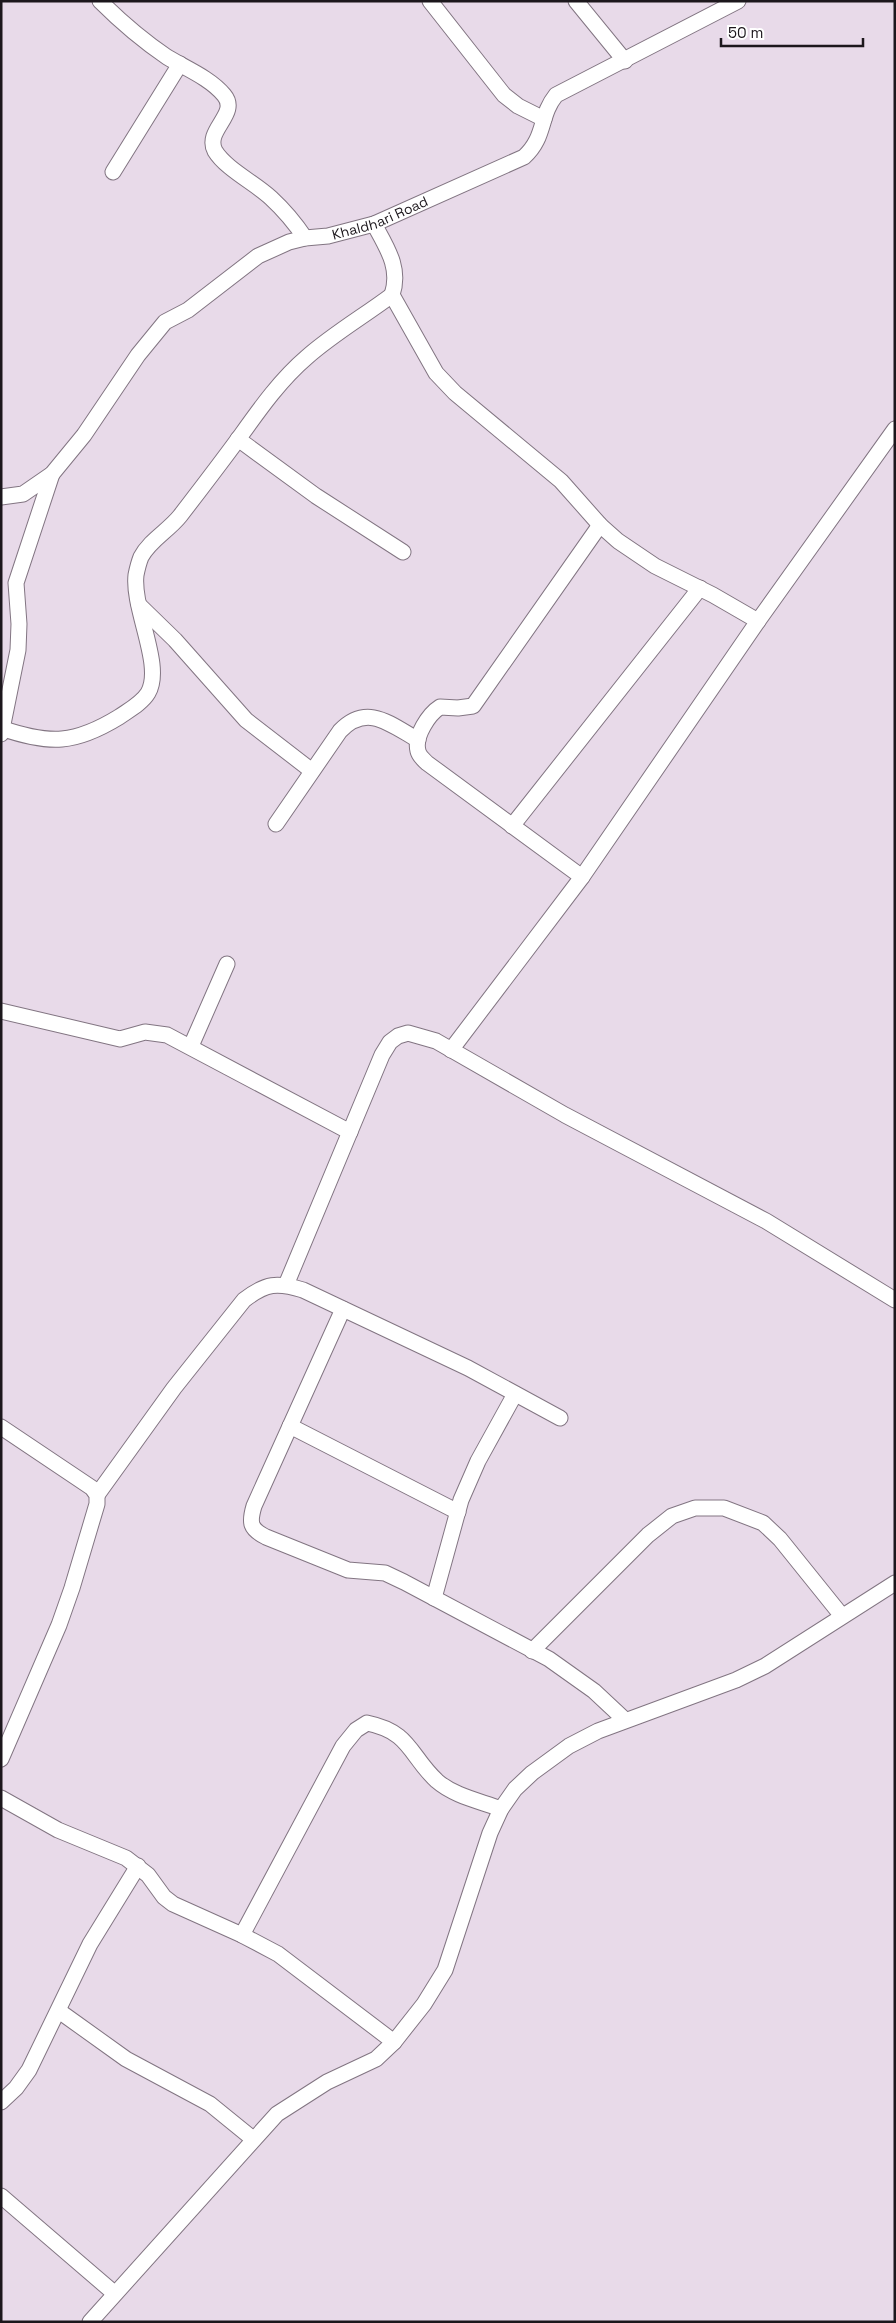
<svg xmlns="http://www.w3.org/2000/svg" width="896" height="2323" viewBox="0 0 896 2323" font-family="'Space Grotesk',sans-serif">
<rect width="100%" height="100%" fill="#e8dae9"/>
<g fill="none" stroke-linecap="round" stroke-linejoin="round">
<defs>
<g id="street">
<path d="M100,1C121,22 142,40 167,57C185,68 210,78 224,95C240,114 204,130 215,151C226,169 255,183 271,198C284,210 295,223 305,238"/>
<path d="M430,1L504,95L518,106L544,119"/>
<path d="M576,1L625,61"/>
<path d="M113,172L180,64"/>
<path d="M374,224C387,248 401,268 392,295L436,373L455,393L561,481L600,525L618,541L655,566L713,595L758,621"/>
<path d="M238,439L316,496L403,552"/>
<path id="s1" d="M1,497L23,494L52,474L84,435L138,355L165,322L188,310L258,256L289,242L305,238L328,236L374,224L524,157C546,137 539,116 556,95L738,1"/>
<path d="M139,605L175,640L246,720L312,771"/>
<path d="M1,728C50,745 75,744 119,717C129,710 142,703 148,693C164,666 132,609 136,575C137,570 139,562 141,557C150,540 168,531 180,516C200,490 220,464 239,438C259,410 280,380 307,357C333,334 364,316 392,295"/>
<path d="M1,734L18,650L19,624L16,583L52,474"/>
<path d="M276,824L340,731C367,703 390,724 418,740"/>
<path d="M512,826L700,588"/>
<path d="M582,877L427,763C423,759 419,756 418,751C414,736 429,714 440,707L458,708L473,706L600,525"/>
<path d="M1,1011L120,1039L145,1032L167,1035L350,1132"/>
<path d="M191,1046L227,964"/>
<path d="M451,1050L582,877L758,621L895,429"/>
<path d="M286,1285L382,1055L390,1042L398,1036L408,1033L436,1041L565,1115L766,1221L895,1300"/>
<path d="M343,1309L254,1506C249,1523 250,1529 266,1537L348,1570L385,1573L404,1582L549,1659L594,1691L625,1720"/>
<path d="M290,1426L458,1512"/>
<path d="M1,1427L92,1488L97,1495V1504L72,1588L59,1625L1,1759"/>
<path d="M97,1495L174,1388L244,1300C266,1283 277,1282 303,1290L468,1368L560,1418"/>
<path d="M434,1598L461,1500L478,1461L515,1394"/>
<path d="M532,1651L648,1535L672,1516L695,1508H724L763,1523L780,1539L842,1616"/>
<path d="M1,1798L58,1830L126,1858L148,1875L164,1897L173,1904L242,1935L278,1954L394,2042"/>
<path d="M242,1935L343,1746L356,1730L367,1723C411,1732 409,1755 437,1781C454,1796 480,1801 501,1809"/>
<path d="M59,2011L126,2059L210,2104L253,2139"/>
<path d="M1,2102L16,2088L29,2070L90,1944L138,1866"/>
<path d="M1,2196L114,2293"/>
<path d="M90,2322L277,2114L327,2082L376,2059L394,2042L424,2004L445,1970L490,1833L501,1809L515,1789L532,1773L569,1746L598,1731L736,1680L765,1666L895,1583"/>
</g>
</defs>
<!-- street casing -->
<use href="#street" stroke="#827582" stroke-width="17"/>
<!-- street -->
<use href="#street" stroke="#fff" stroke-width="15"/>
</g>
<g text-anchor="middle" dominant-baseline="central" stroke-width="5" stroke-linejoin="round" paint-order="stroke">
<!-- street labels -->
<g font-size="14" fill="#1c171c" stroke="#fff">
<text stroke="none"><textPath href="#s1" startOffset="490">Khaldhari Road</textPath></text>
</g>
</g>
<!-- border -->
<rect width="896" height="2323" fill="none" stroke="#1c171c" stroke-width="5"/>
<!-- scale -->
<path d="M721 38v8h142v-8" fill="none" stroke="#1c171c" stroke-width="2.5"/>
<text x="728" y="38" font-size="15" fill="#1c171c" stroke="#ffffff" stroke-width="4" paint-order="stroke">50 m</text>
</svg>
